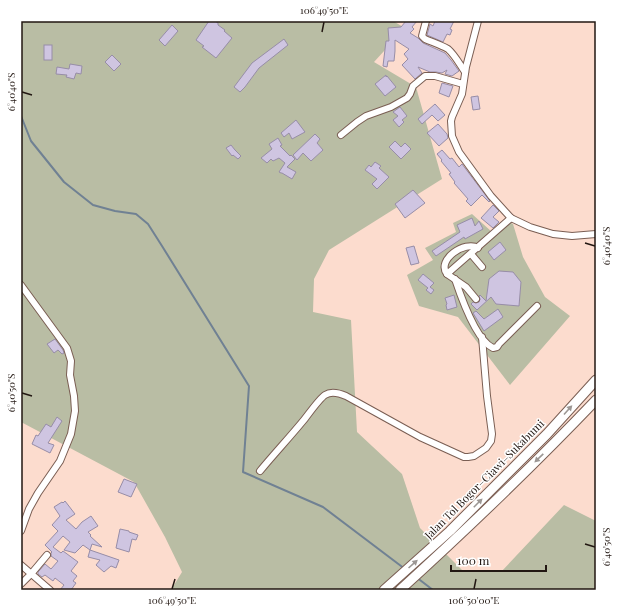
<svg xmlns="http://www.w3.org/2000/svg" width="617" height="611" viewBox="0 0 617 611" font-family="'Playfair Display',serif">
<rect width="100%" height="100%" fill="#fcdcce"/>
<!-- green -->
<g fill="#b9bda4">
<path d="M21,21H393L405,28L374,62L416,87L442,179L329,250L314,279L313,312L351,320L357,432L402,474L420,528L462,570L501,572L564,505L596,521V590H171L182,572L165,537L134,482L21,422Z"/>
<path d="M472,214L492,232L506,220L513,224L523,257L545,297L570,316L510,385L458,317L419,306L407,275L433,260L425,248L456,232L453,223Z"/>
</g>
<g fill="none" stroke-linecap="round" stroke-linejoin="round">
<!-- stream -->
<g stroke="#708193" stroke-width="2">
<path d="M21,116L31,141L64,182L93,205L115,211L136,214L148,224L162,246L249,386L243,472L323,507L405,569"/>
<path d="M416,577L433,590"/>
</g>
</g>
<!-- building -->
<g fill="#cfc5e1" stroke="#978da7">
<path d="M209,21H215L218,23V25L225,30L224,31L232,38L216,58L202,47L204,46L196,40Z"/>
<path d="M406,21H417L412,27L414,29L410,33L418,38L423,43L445,53L451,60L459,71L452,76L445,74L447,70L442,73L436,72H430L418,67L422,73L415,79L402,65L408,59L404,54L409,49L395,40V51L394,61H388L387,67L383,66L386,41H389L388,28L401,27Z"/>
<path d="M435,21H454L450,29L452,30L450,35L447,34L443,42L427,35L430,24L433,26Z"/>
<path d="M172,25L178,31L165,46L159,40Z"/>
<path d="M284,39L288,45L259,68L245,87L240,92L234,87L252,63Z"/>
<rect x="44" y="45" width="8" height="15"/>
<path d="M112,55L121,64L114,71L105,62Z"/>
<path d="M70,64L82,66L81,74L76,73L74,79L66,77L67,75L56,74L57,67L69,69Z"/>
<path d="M386,75V77L387,76L396,87L385,96L375,84Z"/>
<path d="M442,83L453,86L449,97L439,93Z"/>
<path d="M478,96L480,109L473,110L471,97Z"/>
<path d="M435,104L445,115L438,121L432,115L422,124L418,119Z"/>
<path d="M400,107L407,116L402,120L404,122L399,127L393,120L398,116L393,112Z"/>
<path d="M296,120L305,132L292,139L289,133L284,137L281,133Z"/>
<path d="M438,124L447,134L448,138L439,146L427,133Z"/>
<path d="M315,134L320,139L317,143L323,150L311,161L303,153L297,160L293,155Z"/>
<path d="M278,138L282,145L280,146L290,156L291,155L295,159L287,167L296,172L292,179L282,173H281L279,172L285,163L279,158L273,161L271,159L267,163L261,158L272,149L269,144Z"/>
<path d="M395,141L401,147L405,143L411,149L401,159L389,147Z"/>
<path d="M231,145L235,150L241,156L238,159L233,155L232,156L226,148Z"/>
<path d="M442,150L450,159L452,158L459,167L462,164L490,201L489,202L482,195L471,206L466,201L468,199L454,183L455,182L449,174L451,173L441,161L442,160L437,154Z"/>
<path d="M375,162L381,166L379,168L389,177L377,189L372,184L377,179L365,170L369,165L371,167Z"/>
<path d="M413,190L425,203L405,218L395,204Z"/>
<path d="M493,205L499,211L493,217L499,222L493,228L481,218Z"/>
<path d="M472,218L475,226L479,221L483,229L465,239L464,237L436,256L432,251L460,232L457,225Z"/>
<path d="M500,242L506,250L494,260L488,252Z"/>
<path d="M414,246L419,263L411,265L406,248Z"/>
<path d="M499,271L513,272L521,282L519,306L496,304L491,297L477,310L471,304L473,302L476,303L479,302L480,299L479,296L480,295L486,301L489,279Z"/>
<path d="M423,274L434,283L430,287L434,290L431,294L426,290L428,288L418,280Z"/>
<path d="M454,295L457,307L447,310L446,305L447,304L445,298Z"/>
<path d="M498,309L503,317L484,331L473,313L476,311L484,319Z"/>
<path d="M55,339L63,350L64,353L62,354L58,350L54,353L47,344Z"/>
<path d="M57,417L62,421L48,443L54,445L50,453L32,444L36,435L38,436L46,424L51,427Z"/>
<path d="M124,479L137,484L131,497L118,492Z"/>
<path d="M65,501L75,514L66,520L76,529L82,522L91,516L98,526L88,532L91,535L90,536L102,547L92,544L90,550L119,560L116,568L111,566L104,572L96,565L100,560L88,557L90,550L83,545L75,553L64,550L70,542L63,536L53,547L61,553L63,551L78,562L71,571L77,576L73,581L76,583L71,590H60L64,585L55,578L53,581L45,575L42,577L38,574V572L45,564L51,569L58,561L51,556V553L52,552L45,545L58,531L52,525L60,516L54,507L62,502L63,503Z"/>
<path d="M120,529L129,531V532L138,535L136,540L132,539L129,552L116,548Z"/>
</g>
<g fill="none" stroke-linecap="round" stroke-linejoin="round">
<defs>
<g id="minor">
<path d="M426,21L422,36L425,39C432,42 441,45 448,49C455,55 460,65 465,72"/>
<path d="M478,21L466,67L462,94L452,117L451,121L452,136L459,152L491,196L511,218L530,227L553,234L572,236L596,234"/>
<path d="M341,135L357,122L366,116L391,107L407,98L410,94L413,86L425,76H435L463,84"/>
<path d="M471,254L482,267"/>
<path d="M447,274C436,260 465,240 478,248"/>
<path d="M455,279C461,297 476,340 493,348L497,347L499,344L537,306"/>
<path d="M21,285L67,348L71,361L70,375L74,396L75,411L71,434L60,461L38,493L29,509L21,531"/>
<path d="M476,299L466,287L447,274L511,218"/>
<path d="M260,471C274,454 289,438 303,421C308,415 319,399 325,395C331,391 339,393 346,396L420,437L464,457H468L474,456L486,448L491,441L492,434L487,396L482,337"/>
<path d="M21,565L50,590"/>
<path d="M21,584L31,574L47,555"/>
</g>
<g id="highway">
<path d="M384,590L450,531L547,434L596,380"/>
<path d="M400,590C467,529 533,466 596,400"/>
</g>
</defs>
<!-- minor casing -->
<use href="#minor" stroke="#7a5e53" stroke-width="8"/>
<!-- highway casing -->
<use href="#highway" stroke="#7a5e53" stroke-width="11"/>
<!-- minor -->
<use href="#minor" stroke="#fff" stroke-width="6"/>
<!-- highway -->
<use href="#highway" stroke="#fff" stroke-width="9"/>
</g>
<!-- one-way arrows -->
<defs><path id="oneway-solid" d="M-6-.8H1V-3.2L6.5 0L1 3.2V.8H-6Z"/></defs>
<g fill="#9c9794">
<use href="#oneway-solid" transform="translate(568 410) rotate(-48)"/>
<use href="#oneway-solid" transform="translate(539 458) rotate(136)"/>
<use href="#oneway-solid" transform="translate(478 503) rotate(-45)"/>
<use href="#oneway-solid" transform="translate(413 564) rotate(-42)"/>
</g>
<!-- ticks -->
<path fill="none" stroke="#221712" stroke-width="1.5" d="M322,32L324,22M22,92L32,95M585,243L595,246M22,393L32,396M585,544L595,547M172,589L175,579M474,589L476,579"/>
<g text-anchor="middle" dominant-baseline="central" stroke-width="3" stroke-linejoin="round" paint-order="stroke">
<!-- street labels -->
<g font-size="11" fill="#221712" stroke="#fff">
<text transform="translate(484 479) rotate(-45)">Jalan Tol Bogor–Ciawi–Sukabumi</text>
</g>
</g>
<!-- border -->
<rect width="617" height="611" fill="none" stroke="#ffffff" stroke-width="44"/>
<!-- scale -->
<path d="M451 565v6h95v-6" fill="none" stroke="#221712" stroke-width="2"/>
<text x="457" y="565" font-size="12" fill="#221712" stroke="#ffffff" stroke-width="3" paint-order="stroke">100 m</text>
<rect x="22" y="22" width="573" height="567" fill="none" stroke="#221712" stroke-width="1.5"/>
<g font-size="10" text-anchor="middle" fill="#221712">
<text x="324" y="14">106°49'50"E</text>
<text transform="translate(11 92) rotate(-90)" y="4">6°40'40"S</text>
<text transform="translate(606 246) rotate(-90)" y="4">6°40'40"S</text>
<text transform="translate(11 393) rotate(-90)" y="4">6°40'50"S</text>
<text transform="translate(606 547) rotate(-90)" y="4">6°40'50"S</text>
<text x="172" y="604">106°49'50"E</text>
<text x="474" y="604">106°50'00"E</text>
</g>
</svg>
